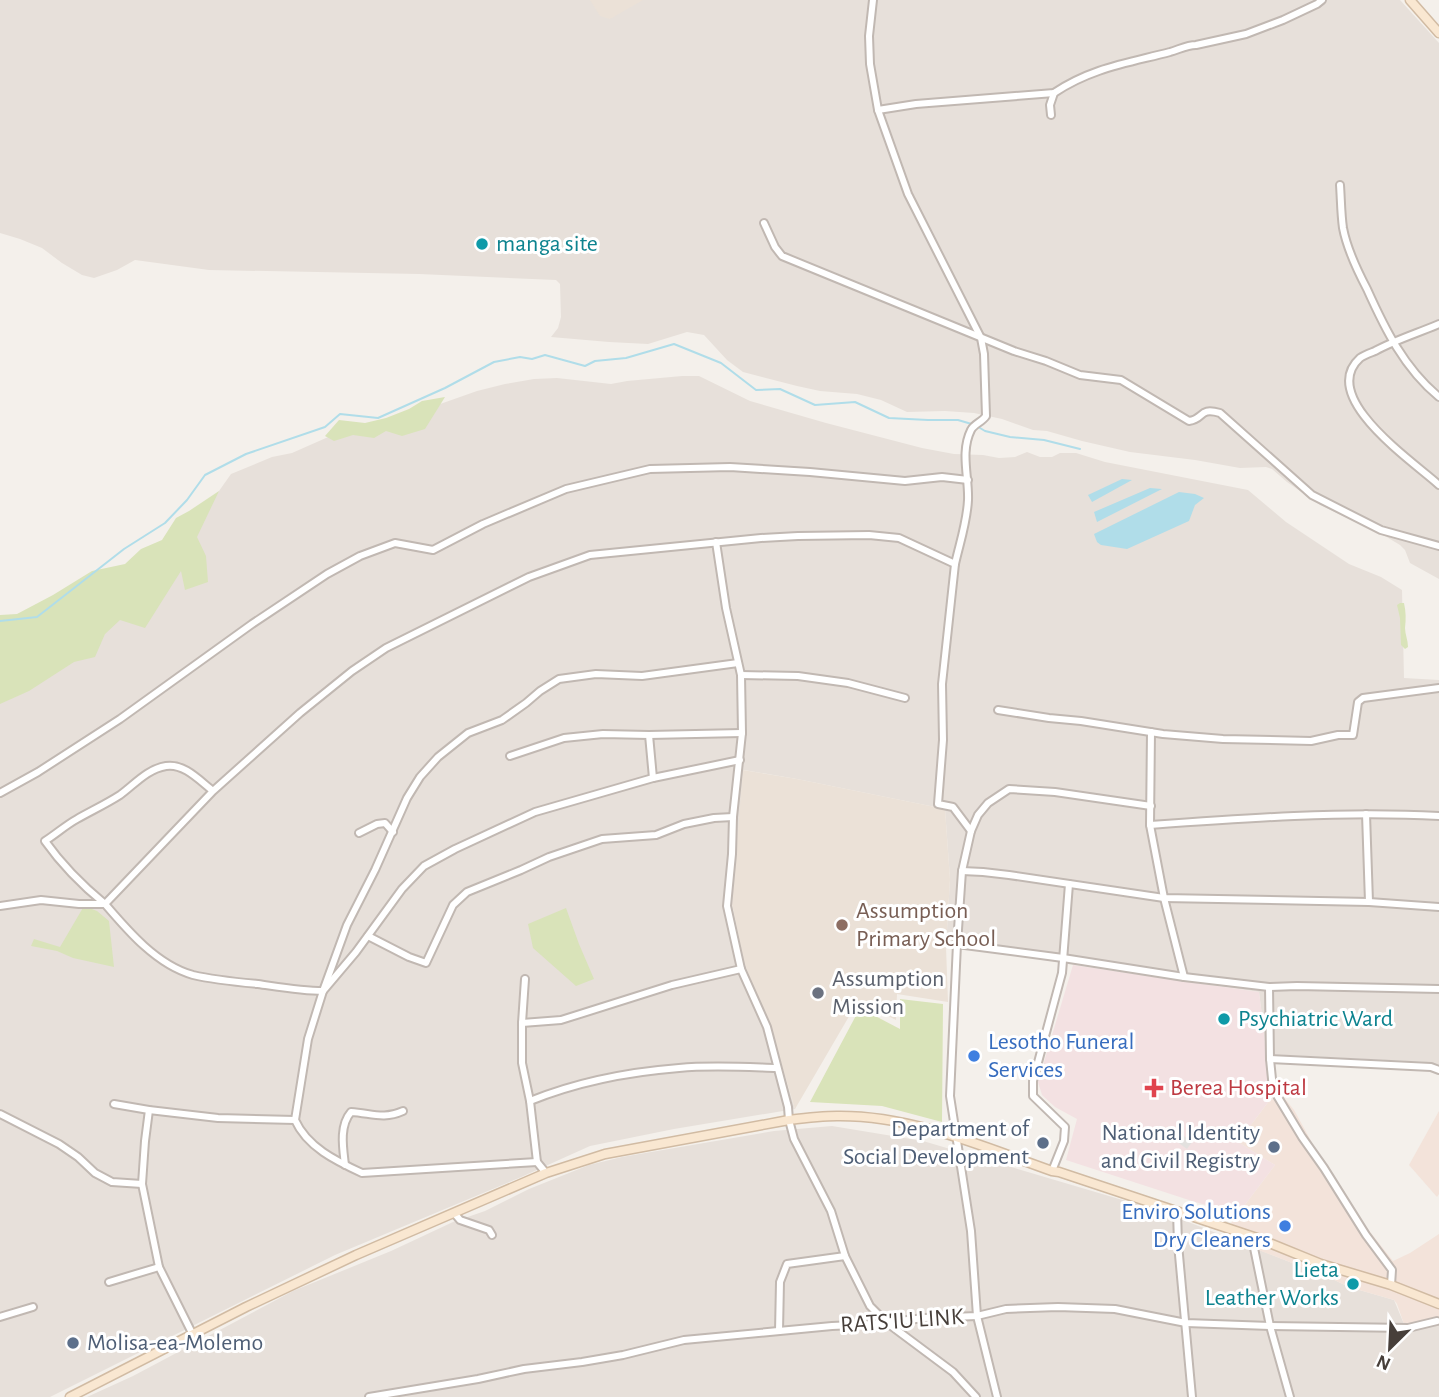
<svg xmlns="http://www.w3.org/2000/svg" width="1439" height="1397" viewBox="0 0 1439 1397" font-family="'Alegreya Sans',sans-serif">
<rect width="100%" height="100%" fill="#f4f0eb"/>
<!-- residential -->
<g fill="#e7e0da">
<path d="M0,0H1400L1439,43V579L1410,563L1405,550L1400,545L1385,536L1320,505L1287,482L1272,469L1266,467L1240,468L1195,460L1130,452L1082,441L1047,431L1033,430L1002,419L974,413L945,411L907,412L881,400L857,394L820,391L797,386L743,372L727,360L704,335L687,332L648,344L609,342L551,337L558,328L561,317L560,284L556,280L419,274L209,270L135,260L117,270L94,278L82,275L62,263L42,248L20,239L0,233Z"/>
<path d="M682,376H699L750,401L826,423L922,448L954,454L983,455L999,458L1015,457L1027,452L1040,457H1052L1060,453H1076L1105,462L1248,490L1286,522L1349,564L1381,577L1402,590L1404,678L1439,680V1066L1426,1062L1265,1054L1264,1032L1259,992L1050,960L946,947L950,879L945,809L797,779L744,770L732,904L744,963L770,1027L795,1109L674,1129L590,1146L519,1178L335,1255L50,1397H0V645L151,556L219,491L231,474L272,457L292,453L335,434L426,409L477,391L505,384L534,379L557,378L611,384L627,381Z"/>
<path d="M832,1126L923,1141L1163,1212L1328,1277L1349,1287L1394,1300L1404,1324H1416L1439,1318V1397H87L133,1376L293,1291L391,1251L453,1222L485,1211L529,1189L589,1165L622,1157L774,1131Z"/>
</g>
<!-- commercial -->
<g fill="#f3e3da">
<path d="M1282,1095L1294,1110L1341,1195L1393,1261L1410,1253L1439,1234V1318L1416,1324H1404L1397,1304L1394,1300L1349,1287L1328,1277L1223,1236L1237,1214L1244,1206L1275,1165L1238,1142L1269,1101Z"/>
<path d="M1439,1111V1194L1437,1197L1409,1165Z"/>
</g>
<!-- education -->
<g fill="#ebe1d7">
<path d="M590,0H643L610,19L600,16Z"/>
<path d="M743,770L797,779L945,809L950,879L946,947L948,1002L897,994L896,1020L858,1001L795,1109L770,1027L744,963L732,904Z"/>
</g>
<!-- medical -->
<path fill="#f3e1e2" d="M1073,965L1259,992L1264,1032L1269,1101L1238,1142L1275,1165L1244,1206L1237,1214L1192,1201L1066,1160L1077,1119L1055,1107L1042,1095L1038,1082Z"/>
<!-- green -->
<g fill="#d9e3b9">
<path d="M445,397L425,429L402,436L386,431L374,438L353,435L334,441L325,436L339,420L365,423L386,418L409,409L422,401Z"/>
<path d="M219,491L197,537L206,556L208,582L185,590L181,571L145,628L120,620L105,634L95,657L74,662L29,691L0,704V615L17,614L53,595L92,571L125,564L141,549L162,540L176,518L189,511Z"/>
<path d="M1400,603H1404C1406,612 1406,619 1405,628C1405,634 1408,640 1408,647L1405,649L1401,645L1400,618L1397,605Z"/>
<path d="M84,906L97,911L109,921L114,967L73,958L57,951L31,946L34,939L60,947Z"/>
<path d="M566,908L579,944L594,979L576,986L533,948L528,924Z"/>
<path d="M900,999L943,1004L942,1122L882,1106L810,1102L860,1008L900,1029Z"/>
</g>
<!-- parking -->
<path fill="#e3e1df" d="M1170,1126L1192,1142L1187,1149L1165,1133Z"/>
<!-- water -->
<g fill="#b0dde9">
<path d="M1122,479L1132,480L1092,502L1088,495Z"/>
<path d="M1150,488L1162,489L1097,522L1094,512Z"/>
<path d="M1179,492L1195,494L1204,498L1195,505L1189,521L1127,549L1101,545L1097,542L1094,534Z"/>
</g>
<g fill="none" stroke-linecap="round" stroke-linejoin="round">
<!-- stream -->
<path stroke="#b0dde9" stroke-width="2" d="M0,621L37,617L124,549L165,523L187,500L205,475L246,454L325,427L340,414L378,418L445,388L494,362L520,357L532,359L545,355L585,366L595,361L626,358L674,344L721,363L756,390L780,389L815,405L855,402L889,418L928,420H958L975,425L985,431L1010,437L1044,440L1080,449"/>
<defs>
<g id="minor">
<path d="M873,0L869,36L870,64L878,110L908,194L981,338L984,354L986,416C982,422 974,424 971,430C960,452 969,477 968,500C967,522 960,542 955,564"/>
<path d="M878,110L916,104L1054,93C1091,68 1128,63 1170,52C1180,49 1187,45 1196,45L1246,34L1283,20L1317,4L1322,0"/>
<path d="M1051,115L1050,105L1054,93"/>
<path d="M1340,185C1341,199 1341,214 1343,228C1347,249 1357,270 1367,289C1385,329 1404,368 1439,397"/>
<path d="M764,223L775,247L782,256L1014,351L1046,361L1080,375L1121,380L1189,421C1205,419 1198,407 1220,413L1312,495L1381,530L1439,546"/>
<path d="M1439,324C1418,333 1395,340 1375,351C1370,353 1364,355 1360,358C1317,397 1414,462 1439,485"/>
<path d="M716,542L726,608L741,675L742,733L733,817L732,854L727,906L741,969L767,1027L788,1107L789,1120L794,1139L831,1211L845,1256L870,1306L886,1322L953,1372L976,1397"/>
<path d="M741,675L798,676L848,683L905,698"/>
<path d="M998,710L1049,718L1081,721L1163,734L1223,739L1311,741L1338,735H1353L1358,702L1363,698L1439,688"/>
<path d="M1151,732L1150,825L1164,898L1184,977"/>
<path d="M649,735L742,733"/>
<path d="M510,756L564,738L603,734L649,735L653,778"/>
<path d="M213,791C200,781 184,763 166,766C147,769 134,785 120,795C106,804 91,811 77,819C66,825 56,834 45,841C62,865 83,886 105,904L213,791L300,713L352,671L386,648L529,577L590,555L761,538L798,536L869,535L899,538L955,564L942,684L943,740L938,804L953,807L971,831"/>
<path d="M0,793L38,772L120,719L252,624L327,574L360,556L395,543L433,550L483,524L566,489L650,469L730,467L810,472L905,481L942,477L968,480"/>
<path d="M1366,814L1369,902"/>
<path d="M1150,825C1246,818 1342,811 1439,816"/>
<path d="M359,833L377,824L385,823L393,832"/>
<path d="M962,871L983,872L1009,875L1164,898L1369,902L1439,907"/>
<path d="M0,906L41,900L79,904H105C128,931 157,965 193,975C214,980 236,982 258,984C279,987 301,991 323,991L356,952L402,889L424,866L455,849L535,812L653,778L740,760"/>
<path d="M368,936L409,957L426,963L453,905L467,892L521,870L549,857L602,839L656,835L684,824L714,818L733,817"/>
<path d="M957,944L1063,958L1184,977L1269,987L1297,986L1439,989"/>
<path d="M525,979L522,1023V1063L530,1101L537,1162L546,1173"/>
<path d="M1269,987L1270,1059L1273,1089L1302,1137L1324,1168L1366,1235L1392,1270L1391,1285"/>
<path d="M522,1023L561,1020L672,985L741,969"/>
<path d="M1270,1059L1431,1067L1439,1070"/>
<path d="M530,1101C577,1082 628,1072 679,1068C711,1065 745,1067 777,1068"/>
<path d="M114,1104L149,1110L218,1118L295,1120"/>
<path d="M149,1110L145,1141L142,1184L159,1267L193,1335"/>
<path d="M0,1114L59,1144L78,1157L95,1173L112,1182L142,1184"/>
<path d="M537,1162L362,1173C336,1161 307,1147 295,1120L308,1039L323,991L347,925L375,870L407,798L420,777L438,757L468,733L502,720L526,703L540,691L559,679L596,674L642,676L738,663"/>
<path d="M345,1165C343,1148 339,1126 351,1112C371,1113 383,1120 403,1111"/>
<path d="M1052,1171L1064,1141L1065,1127L1033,1096V1081L1062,973L1069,884"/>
<path d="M1177,1211L1178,1244L1192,1397"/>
<path d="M455,1214L460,1220L489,1230L492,1235"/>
<path d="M1257,1238L1254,1248L1270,1326L1290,1397"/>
<path d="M109,1282L159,1267"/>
<path d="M0,1317L33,1307"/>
<path d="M779,1331L780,1282L787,1264L845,1256"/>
<path d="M369,1397L478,1379L524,1369L582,1362L623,1355L684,1340L832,1326L875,1324L924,1318L977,1316L1006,1309L1058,1307L1115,1309L1186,1323L1270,1326L1408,1328L1437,1321"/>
<path d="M997,1397L977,1316L971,1231L950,1096L957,944L962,871L971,831L978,815L988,803L1009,789L1055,792L1151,806"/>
</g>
<g id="secondary">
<path d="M1410,0L1439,33"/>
<path d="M70,1397L246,1307L356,1255L546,1173L605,1154L789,1120C805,1118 821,1116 837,1116C912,1115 984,1147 1052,1171L1059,1172L1257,1238L1321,1264L1391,1285L1439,1304"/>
</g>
</defs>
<!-- minor casing -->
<use href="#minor" stroke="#c1b8b2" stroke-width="10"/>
<!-- secondary casing -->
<use href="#secondary" stroke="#d1bba3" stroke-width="11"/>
<!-- minor -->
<use href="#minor" stroke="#fff" stroke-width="6"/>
<!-- secondary -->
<use href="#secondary" stroke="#f9e7d1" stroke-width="8"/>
</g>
<!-- markers -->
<g fill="#0f9aa8" stroke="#fff" stroke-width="2.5">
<circle cx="482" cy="244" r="7"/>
<circle cx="1224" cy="1019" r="7"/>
<circle cx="1353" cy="1284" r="7"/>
</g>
<circle fill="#8d6e63" stroke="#fff" stroke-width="2.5" cx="842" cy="925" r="7"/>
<circle fill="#6b7280" stroke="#fff" stroke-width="2.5" cx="818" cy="993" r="7"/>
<g fill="#3f7fe0" stroke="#fff" stroke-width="2.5">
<circle cx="974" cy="1056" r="7"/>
<circle cx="1285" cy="1226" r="7"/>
</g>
<path fill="#e0444e" stroke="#fff" stroke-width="2.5" d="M1150.5 1077.5h7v7h7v7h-7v7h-7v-7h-7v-7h7z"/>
<g fill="#5c6f8a" stroke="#fff" stroke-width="2.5">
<circle cx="1043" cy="1143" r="7"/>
<circle cx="1274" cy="1147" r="7"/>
<circle cx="73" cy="1343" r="7"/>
</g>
<g text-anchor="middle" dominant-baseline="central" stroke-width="6" stroke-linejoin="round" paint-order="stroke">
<!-- culture labels -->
<g font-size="24" fill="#0d838f" stroke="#fff" text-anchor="start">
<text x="496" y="244">manga site</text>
<text x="1238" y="1019">Psychiatric Ward</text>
<text x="1339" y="1270" text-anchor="end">Lieta<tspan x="1339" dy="28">Leather Works</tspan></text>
</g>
<!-- education labels -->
<g font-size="24" fill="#785e54" stroke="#fff" text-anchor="start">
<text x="856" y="911">Assumption<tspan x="856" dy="28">Primary School</tspan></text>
</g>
<!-- worship labels -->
<g font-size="24" fill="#5b616d" stroke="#fff" text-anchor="start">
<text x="832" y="979">Assumption<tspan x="832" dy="28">Mission</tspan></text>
</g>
<!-- shop labels -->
<g font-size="24" fill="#366cbe" stroke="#fff" text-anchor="start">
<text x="988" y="1042">Lesotho Funeral<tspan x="988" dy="28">Services</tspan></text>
<text x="1271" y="1212" text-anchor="end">Enviro Solutions<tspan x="1271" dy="28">Dry Cleaners</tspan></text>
</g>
<!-- health labels -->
<g font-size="24" fill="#be3a42" stroke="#fff" text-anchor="start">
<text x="1170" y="1088">Berea Hospital</text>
</g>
<!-- service labels -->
<g font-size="24" fill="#4e5e75" stroke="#fff" text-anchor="end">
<text x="1029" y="1129">Department of<tspan x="1029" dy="28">Social Development</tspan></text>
<text x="1260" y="1133">National Identity<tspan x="1260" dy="28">and Civil Registry</tspan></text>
<text x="87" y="1343" text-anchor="start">Molisa-ea-Molemo</text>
</g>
<!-- street labels -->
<g font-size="24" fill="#473f3a" stroke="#fff">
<text transform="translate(902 1321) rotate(-4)">RATS'IU LINK</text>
</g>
</g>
<!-- north arrow -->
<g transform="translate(1390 1348) rotate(204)" stroke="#ffffff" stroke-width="5" paint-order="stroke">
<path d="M0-5L12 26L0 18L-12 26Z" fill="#473f3a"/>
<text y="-10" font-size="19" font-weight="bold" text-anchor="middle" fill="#473f3a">N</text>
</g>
</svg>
